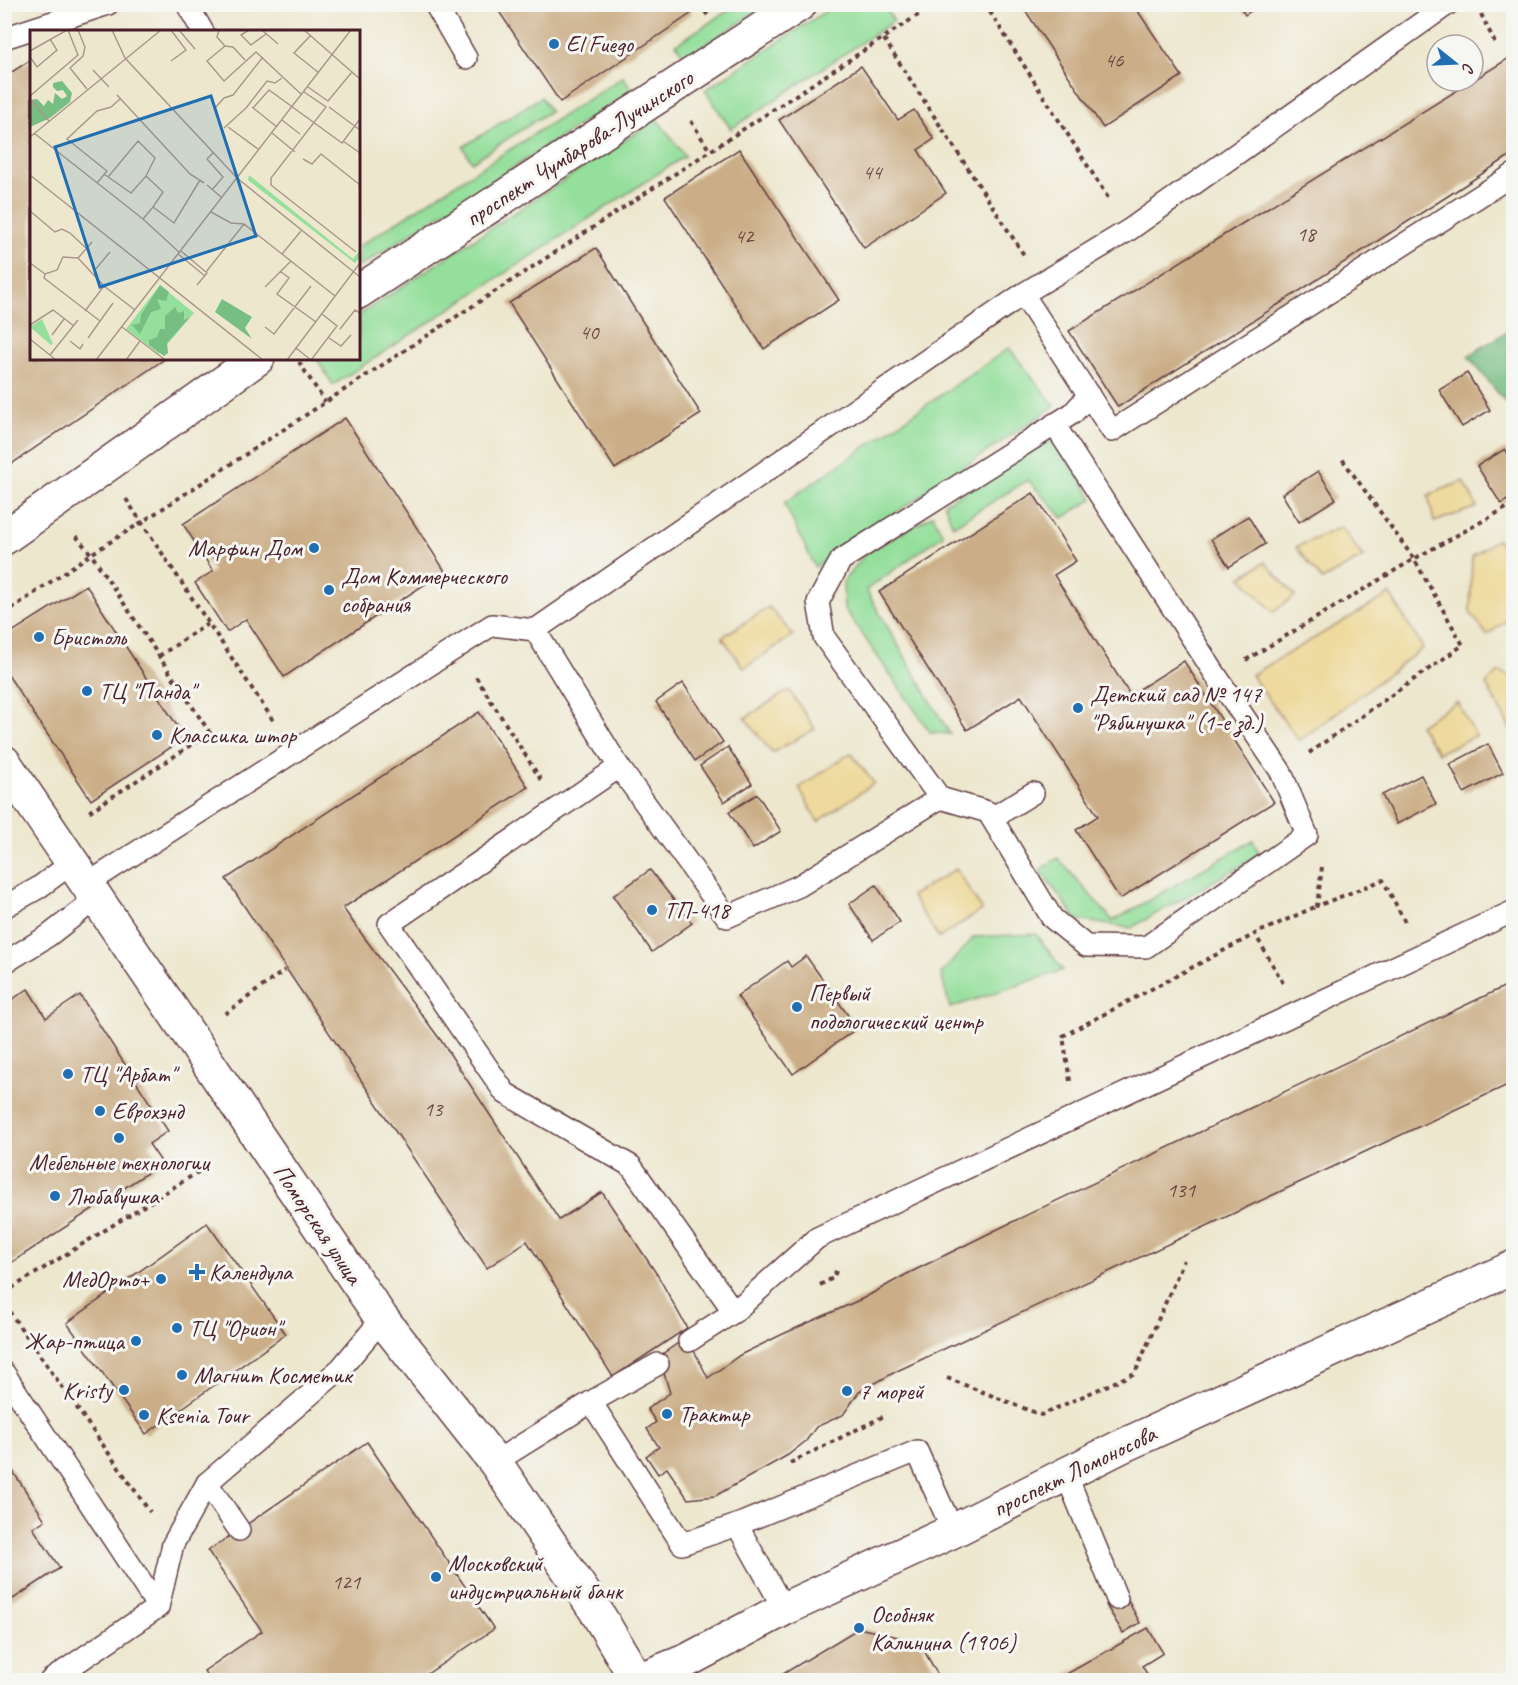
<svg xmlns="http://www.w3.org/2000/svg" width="1518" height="1685" viewBox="0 0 1518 1685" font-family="Caveat,sans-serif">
<rect width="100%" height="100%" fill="#f6f6f2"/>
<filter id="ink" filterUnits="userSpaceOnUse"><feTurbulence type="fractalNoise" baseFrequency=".0167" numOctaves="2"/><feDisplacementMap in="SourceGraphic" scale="12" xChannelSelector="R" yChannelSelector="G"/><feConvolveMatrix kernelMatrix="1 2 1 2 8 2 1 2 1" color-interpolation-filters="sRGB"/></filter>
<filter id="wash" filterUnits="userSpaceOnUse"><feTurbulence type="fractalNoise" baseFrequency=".008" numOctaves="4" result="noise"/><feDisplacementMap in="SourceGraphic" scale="24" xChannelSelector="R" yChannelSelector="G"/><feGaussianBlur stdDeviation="1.35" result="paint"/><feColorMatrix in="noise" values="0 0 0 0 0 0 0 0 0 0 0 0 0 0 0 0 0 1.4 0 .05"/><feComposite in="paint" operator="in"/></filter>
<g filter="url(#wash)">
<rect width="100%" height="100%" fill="#ede7ce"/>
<!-- green -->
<g fill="#94df9b" stroke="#6f7f63" stroke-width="1.5">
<path d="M737,5H767L685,58L676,44Z"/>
<path d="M835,5H883L894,21L731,129L705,90Z"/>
<path d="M623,77L632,91L359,267V246Z"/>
<path d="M541,97L550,111L472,162L463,147Z"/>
<path d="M657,119L685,156L333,385L317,359L358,358L359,315Z"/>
<path d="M1009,348L1055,406L815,567L784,503Z"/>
<path d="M1056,437L1093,499L1063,518L1028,480L953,526L944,503Z"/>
<path d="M933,515L943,535L866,590L950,734L930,732L844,608L843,582L866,553Z"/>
<path d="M1253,840L1260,855L1131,928L1077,920L1040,870L1058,858L1113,921Z"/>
<path d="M1036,934L1063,970L950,1008L941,974L974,937Z"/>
</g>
<!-- forest -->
<path fill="#77be83" stroke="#606e57" stroke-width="1.5" d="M1513,328V399L1506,403L1468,356Z"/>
<!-- sand -->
<g fill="#eeda9e" stroke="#9c7c64" stroke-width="1.5">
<path d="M1464,481L1477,507L1434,522L1428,495Z"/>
<path d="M1341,527L1363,557L1322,580L1296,547Z"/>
<path d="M1497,539L1513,562V616L1487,635L1470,612L1472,557Z"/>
<path d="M1265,562L1295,596L1273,612L1241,577Z"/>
<path d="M1390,594L1423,648L1299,741L1251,675Z"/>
<path d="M769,607L793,635L744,668L722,637Z"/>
<path d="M1499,672L1513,677V734L1486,684Z"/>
<path d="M789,690L815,729L772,753L745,718Z"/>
<path d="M1457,702L1476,736L1438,753L1419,725Z"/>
<path d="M851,753L874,783L818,822L799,788Z"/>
<path d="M956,869L982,910L939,938L911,896Z"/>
</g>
<g id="blocks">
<!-- building -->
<g fill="#cbae87">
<path d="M500,4H687L692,13L560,102L496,7Z"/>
<path d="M1021,4H1133L1182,76L1103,128Z"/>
<path d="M1238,4H1261L1245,15Z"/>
<path d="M1514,55V153L1451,194L1118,407L1069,331Z"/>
<path d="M32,60V358H166L4,469V77L29,61Z"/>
<path d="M861,66L898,120L914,110L934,139L918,150L946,193L864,248L779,120Z"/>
<path d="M739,149L839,300L764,349L665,197Z"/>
<path d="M596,248L701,414L615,469L509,303Z"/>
<path d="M1467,373L1490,410L1462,427L1439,390Z"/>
<path d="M345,418L445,571L284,677L246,619L227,632L195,583L213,571L183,524Z"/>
<path d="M1505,449L1514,462V496L1501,504L1477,466Z"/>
<path d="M1318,471L1336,499L1299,522L1282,494Z"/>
<path d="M1033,493L1076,561L1054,575L1130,695L1184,661L1274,802L1120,899L1076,830L1098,816L1021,696L967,730L879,592Z"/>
<path d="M1248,516L1265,544L1229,567L1211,539Z"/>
<path d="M86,585L185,738L91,800L4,669V635L6,636Z"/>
<path d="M683,683L723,742L695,761L656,702Z"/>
<path d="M479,712L528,787L343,908L355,925L442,1042L559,1220L602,1192L658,1276L687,1328L613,1377L527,1241L487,1268L226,879Z"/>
<path d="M1488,744L1503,773L1464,793L1450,764Z"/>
<path d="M728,747L752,784L724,802L700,766Z"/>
<path d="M1421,775L1436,804L1397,824L1382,795Z"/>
<path d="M757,794L781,831L753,849L729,812Z"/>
<path d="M650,870L692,923L652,952L613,896Z"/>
<path d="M876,885L900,922L873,940L849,904Z"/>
<path d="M806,956L857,1028L793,1074L737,996L787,961L791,967Z"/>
<path d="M1514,982V1082L897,1371L859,1392L843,1415L816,1427L806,1441L788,1455L715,1496L688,1499L667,1468L658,1474L646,1456L659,1447L647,1429L656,1422L647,1409L670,1393L664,1373L655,1359L687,1337L708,1378L740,1355L783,1334L864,1298L905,1275L1008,1224Z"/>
<path d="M28,989L46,1018L80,995L168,1131L149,1144L162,1163L11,1263L4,1254V1005Z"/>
<path d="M207,1223L286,1334L146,1434L67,1323Z"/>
<path d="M367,1442L494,1629L418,1680H210L204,1671L262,1631L208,1551Z"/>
<path d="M8,1464L45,1520L33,1528L60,1568L4,1605V1466Z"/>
<path d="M1125,1595L1140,1623L1123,1633L1106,1605Z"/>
<path d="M859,1628L919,1642L941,1680H773Z"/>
<path d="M1148,1628L1163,1653L1142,1666L1151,1680H1056Z"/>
</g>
</g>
</g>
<g filter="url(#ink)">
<use href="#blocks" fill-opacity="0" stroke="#623d43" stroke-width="1.5"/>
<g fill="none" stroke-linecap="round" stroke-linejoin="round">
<defs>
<g id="lane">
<path d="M187,4L203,32"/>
<path d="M435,4L466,58"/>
<path d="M4,38L108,4"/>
<path d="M1023,294L1112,431L1514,174"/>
<path d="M535,630L1023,294L1129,230L1448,4"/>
<path d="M619,767L727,917L799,886L940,798L824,637L818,602L841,560L1073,413L1089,395"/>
<path d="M940,798L988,812L1052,918L1086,946L1146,947L1307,835L1281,772L1217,677L1054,424"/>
<path d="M992,818L1033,793"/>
<path d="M87,884L492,625L535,630L619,767L389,924L505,1093L631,1166L734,1312"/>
<path d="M4,907L38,888L72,863"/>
<path d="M4,963L48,936L97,898"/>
<path d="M689,1341L734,1312L817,1238L1514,911"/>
<path d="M4,1373L158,1607"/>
<path d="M591,1402L682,1544L737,1525L917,1451L953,1531"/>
<path d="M495,1462L591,1402L658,1364"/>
<path d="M1066,1474L1117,1599"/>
<path d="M207,1483L239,1530"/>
<path d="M737,1525L784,1609"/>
<path d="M51,1680L158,1607L173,1544L207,1483L341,1368L382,1319"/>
</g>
<g id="street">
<path d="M358,292L800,4"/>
<path d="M4,538L258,358"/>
<path d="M4,762L382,1319L495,1462L596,1611L637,1680"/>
</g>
<path id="primary" d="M638,1680L688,1660L784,1609L953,1531L1120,1447L1514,1267"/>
</defs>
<!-- lane casing -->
<use href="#lane" stroke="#623d43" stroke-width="24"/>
<!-- street casing -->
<use href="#street" stroke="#623d43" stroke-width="36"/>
<!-- primary casing -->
<use href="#primary" stroke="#623d43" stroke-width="36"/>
<!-- path -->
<g stroke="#623d43" stroke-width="4" stroke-dasharray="4.5 4.5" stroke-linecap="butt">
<path d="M700,4L708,16"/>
<path d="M921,4L925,11"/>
<path d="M985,4L1110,201"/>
<path d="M1481,14L1496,45"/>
<path d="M884,39L1024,255"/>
<path d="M691,121L710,151"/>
<path d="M299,362L325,402"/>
<path d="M126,499L275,723"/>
<path d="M76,536L91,554L210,733L87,813"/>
<path d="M4,614L91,554L142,522L935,4"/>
<path d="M159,656L209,623"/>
<path d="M1246,660L1414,559L1510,506"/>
<path d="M476,677L541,780"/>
<path d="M1309,753L1463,645L1414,559L1340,456"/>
<path d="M1322,867L1317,906L1383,880L1406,924"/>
<path d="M1283,983L1255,934L1317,906"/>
<path d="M225,1014L285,970"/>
<path d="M1070,1081L1063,1036L1255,934"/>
<path d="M820,1285L833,1278L837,1269"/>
<path d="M4,1293L203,1169"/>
<path d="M4,1304L150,1512"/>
<path d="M947,1378L1041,1415L1135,1373L1184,1260"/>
<path d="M790,1463L884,1416"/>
</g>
<!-- lane -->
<use href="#lane" stroke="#fff" stroke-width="21"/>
<!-- street -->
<use href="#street" stroke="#fff" stroke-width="33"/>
<!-- primary -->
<use href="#primary" stroke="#fff" stroke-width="33"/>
</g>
</g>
<!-- markers -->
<g fill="#1f6fb2" stroke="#f6f6f2" stroke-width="2">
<circle cx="554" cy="44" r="6"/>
<circle cx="314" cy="548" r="6"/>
<circle cx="329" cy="590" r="6"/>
<circle cx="39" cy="637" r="6"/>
<circle cx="87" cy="691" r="6"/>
<circle cx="1078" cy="708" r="6"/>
<circle cx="157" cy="735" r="6"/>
<circle cx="652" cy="910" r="6"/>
<circle cx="797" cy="1007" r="6"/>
<circle cx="68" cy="1074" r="6"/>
<circle cx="100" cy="1111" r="6"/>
<circle cx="119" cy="1138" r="6"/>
<circle cx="55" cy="1196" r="6"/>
<path d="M194 1263h6v6h6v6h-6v6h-6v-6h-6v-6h6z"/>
<circle cx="161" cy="1279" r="6"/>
<circle cx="177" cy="1328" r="6"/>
<circle cx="136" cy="1341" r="6"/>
<circle cx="182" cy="1375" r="6"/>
<circle cx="124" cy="1390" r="6"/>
<circle cx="847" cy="1391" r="6"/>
<circle cx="667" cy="1414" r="6"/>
<circle cx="144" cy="1415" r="6"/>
<circle cx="436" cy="1577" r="6"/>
<circle cx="859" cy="1628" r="6"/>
</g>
<g text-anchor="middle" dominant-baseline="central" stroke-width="6" stroke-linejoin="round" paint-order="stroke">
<!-- number labels -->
<g font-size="21" fill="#6a4342">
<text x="1114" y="60">46</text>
<text x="872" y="172">44</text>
<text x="1306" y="234">18</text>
<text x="744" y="236">42</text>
<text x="589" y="332">40</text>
<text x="433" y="1109">13</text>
<text x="1181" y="1190">131</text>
<text x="346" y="1582">121</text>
</g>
<!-- poi labels -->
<g font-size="24" fill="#4a1f2b" stroke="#f6f6f2" text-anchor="start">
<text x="566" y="44">El Fuego</text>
<text x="302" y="548" text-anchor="end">Марфин Дом</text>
<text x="341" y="576">Дом Коммерческого<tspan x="341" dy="28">собрания</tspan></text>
<text x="51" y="637">Бристоль</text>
<text x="99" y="691">ТЦ "Панда"</text>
<text x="1090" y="694">Детский сад № 147<tspan x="1090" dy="28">"Рябинушка" (1-е зд.)</tspan></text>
<text x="169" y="735">Классика штор</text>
<text x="664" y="910">ТП-418</text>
<text x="809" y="993">Первый<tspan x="809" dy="28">подологический центр</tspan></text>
<text x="80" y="1074">ТЦ "Арбат"</text>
<text x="112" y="1111">Еврохэнд</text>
<text x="119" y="1162" text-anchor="middle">Мебельные технологии</text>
<text x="67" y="1196">Любавушка</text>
<text x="209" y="1272">Календула</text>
<text x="149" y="1279" text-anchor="end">МедОрто+</text>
<text x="189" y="1328">ТЦ "Орион"</text>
<text x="124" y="1341" text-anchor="end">Жар-птица</text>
<text x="194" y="1375">Магнит Косметик</text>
<text x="112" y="1390" text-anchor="end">Kristy</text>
<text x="859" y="1391">7 морей</text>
<text x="679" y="1414">Трактир</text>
<text x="156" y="1415">Ksenia Tour</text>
<text x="448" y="1563">Московский<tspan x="448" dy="28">индустриальный банк</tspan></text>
<text x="871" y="1614">Особняк<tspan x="871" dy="28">Калинина (1906)</tspan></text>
</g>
<!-- street labels -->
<g font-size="24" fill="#4a1f2b" stroke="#f6f6f2">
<text transform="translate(579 148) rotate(-33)">проспект Чумбарова-Лучинского</text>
<text transform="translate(318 1224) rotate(56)">Поморская улица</text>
<text transform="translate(1074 1471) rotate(-26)">проспект Ломоносова</text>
</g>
</g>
<!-- overview -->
<g transform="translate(30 30)">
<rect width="330" height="330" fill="#ede7ce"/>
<path d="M219,145L323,229L330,220V227L325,233L218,150ZM130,255L164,283L129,324L96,299ZM12,289L23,314L21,315L0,297Z" fill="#94df9b"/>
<path d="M32,51L42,63L40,72L20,88L0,97V70L7,69L14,76L18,70L23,74L25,63L32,69L37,66L33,60L27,61L23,57V53ZM130,255L139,262L136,271L127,269L131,279L121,282L110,304L102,295L110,293L111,285ZM192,269L222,287L215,298L222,309L185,282ZM145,277L148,283L154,281V290L160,287L137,313L138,323L134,326L119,315V310L127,307L130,299H135V286Z" fill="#77be83"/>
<path fill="none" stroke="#ac978d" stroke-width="1.5" d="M48,0L55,17L53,26L40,38L57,59M82,0L95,28L207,148L330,247M141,0L156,20L141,31M149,0L165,19M189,0L187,7L195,16L203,17L215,30M219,0L211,5L221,15L236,4M232,0L248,14M274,0L330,49M281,5L264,23L289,43M195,16L177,31L194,51L226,22L272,65M0,21L37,0M0,27L7,37L27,20L20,9M63,40L79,57M278,57L298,71L322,42M274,62L296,77L241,148V155L326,222M87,65L160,144L174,153M0,66L48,25L38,0M0,69L19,91M222,77L247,97M299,77L330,100M185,78L194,68L203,65L233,27M223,78L239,60L312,113L330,89M252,90L270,104M198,97L228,119M194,98L216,78L237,51L245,53L252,48M4,103L113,189M242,103L265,122M0,107L131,0M313,111L330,123M273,129L282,134L291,124L330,155M74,144L101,163L116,146L133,162L123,177M0,145L233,330M78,147L108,111L125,128L116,146M67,153L77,141L37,109L67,81L81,77L90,69M177,155L191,167M182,160L193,147L177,129L183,123M0,181L25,202L32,199L40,203L56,218M181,182L201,193L214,194L252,224L271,201M151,221L177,243L167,255M150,223L113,189L123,177L144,193L170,150M148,224L175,246M252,224L305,266M48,228L62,212M0,233L15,244M64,241L80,222M250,241L259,248L247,264L286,292M176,242L214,194M15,244L27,240L33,227L48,228L74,256L105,280M15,244L14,248L70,291M235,257L261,231M55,281L74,256M0,295L23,280L44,296M92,297L134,329M235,297L244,304L281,256M310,299L325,280L330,283M22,305L34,289M58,308L83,273M299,308L311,316L321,305M0,309L26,330M40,311L50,319L53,314M266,318L281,330M20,325L48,290M66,330L321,0M96,330L110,311M257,330L330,233M281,330L307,296L292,284"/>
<path fill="#1f6fb2" fill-opacity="0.15" stroke="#1f6fb2" stroke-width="3" d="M181,66L226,206L70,257L25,117Z"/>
<rect width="330" height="330" fill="none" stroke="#4a1f2b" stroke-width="3"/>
</g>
<!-- margin -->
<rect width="1518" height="1685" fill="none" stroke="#f6f6f2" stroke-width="24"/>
<!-- north arrow -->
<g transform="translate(1455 63) rotate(108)"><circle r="28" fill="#f6f6f2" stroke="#b1a0a2" stroke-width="1.5"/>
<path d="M0-4.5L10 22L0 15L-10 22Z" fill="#1f6fb2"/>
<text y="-9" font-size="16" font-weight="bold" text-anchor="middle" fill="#4a1f2b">С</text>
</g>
</svg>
